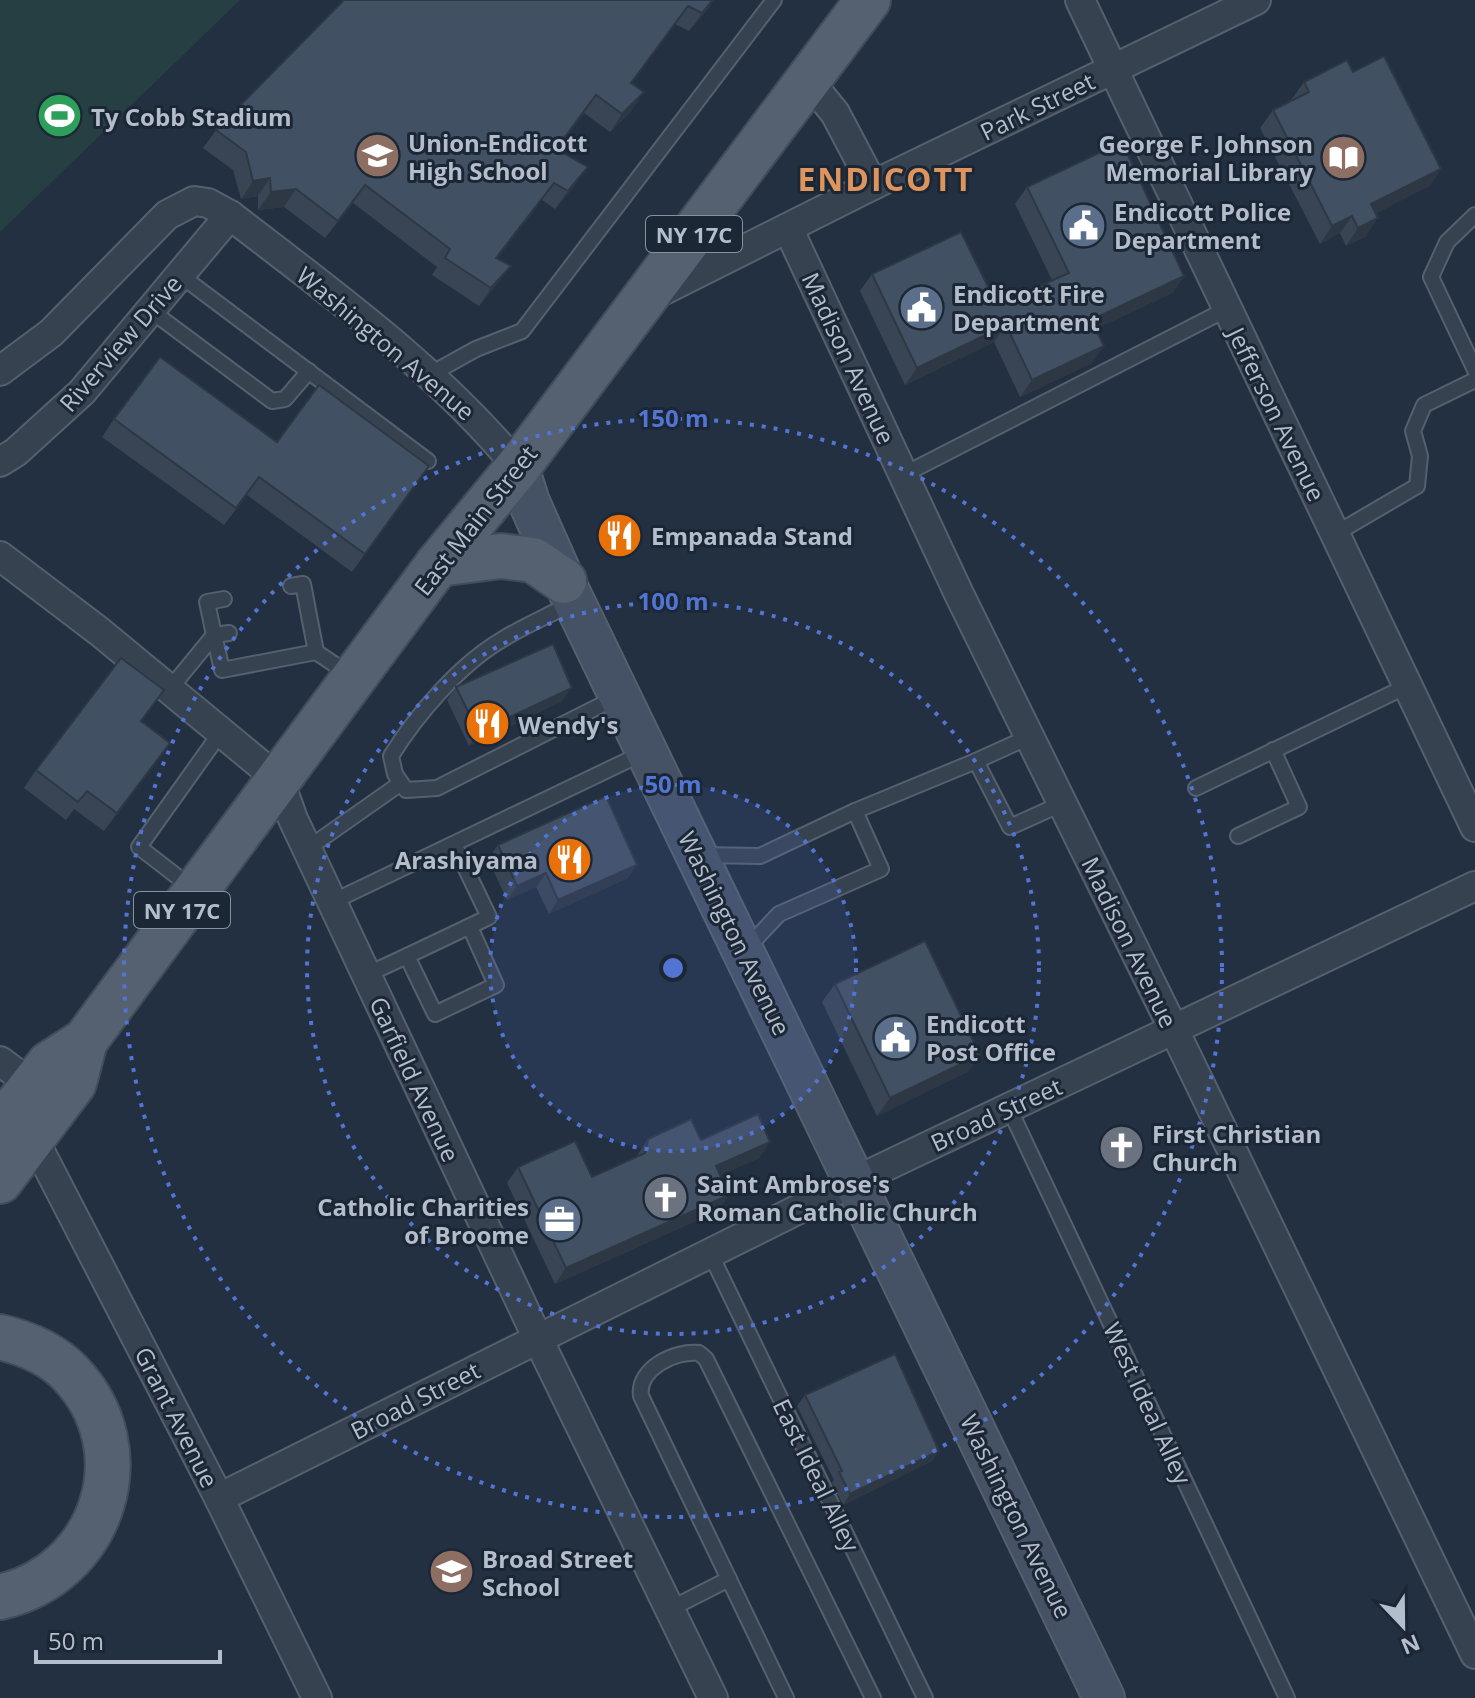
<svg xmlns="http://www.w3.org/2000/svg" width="1475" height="1698" viewBox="0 0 1475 1698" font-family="'Open Sans',sans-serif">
<rect width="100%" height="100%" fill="#233041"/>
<!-- green -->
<path fill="#253f42" d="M0,0H240L0,232Z"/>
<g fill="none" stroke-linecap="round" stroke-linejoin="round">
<defs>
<g id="lane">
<path d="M1475,215L1447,242L1431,277L1475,370"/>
<path d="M180,275L428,461"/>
<path d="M150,310L272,401L285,399L309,371"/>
<path d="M429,375L476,349L522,331L774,0"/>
<path d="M903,475L1227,309"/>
<path d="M1335,534L1417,486L1420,456L1413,431L1424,405L1475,380"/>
<path d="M224,599L207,602L214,635L229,633"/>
<path d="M570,604C548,616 524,626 503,639C460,664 417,714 391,756L395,774L406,790L437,788L619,696"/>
<path d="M316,652L349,674"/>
<path d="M169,690L214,635L222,670L316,652L303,584L291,586"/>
<path d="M1029,737L976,761L1010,827L1061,804"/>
<path d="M1196,788L1407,686"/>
<path d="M855,811L976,761"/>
<path d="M1238,836L1299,807L1273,750"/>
<path d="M454,844L489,917L407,956L435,1014L496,985L470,927"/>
<path d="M307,849L401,783"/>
<path d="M702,855L760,856L855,811L881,869L779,914L747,948"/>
<path d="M192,888L139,847L221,732"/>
<path d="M332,902L643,753"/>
<path d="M366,975L407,956"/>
<path d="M1009,1108L1287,1698"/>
<path d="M710,1253L925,1698"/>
<path d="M670,1609L729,1579"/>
<path d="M786,1698L641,1396C637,1369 675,1350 699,1353L706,1359L873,1698"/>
</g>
<g id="street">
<path d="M1080,0L1475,827"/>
<path d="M808,80L835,113L873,185"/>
<path d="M788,228L959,594L1174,1030L1475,1654"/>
<path d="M654,295L873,185L1256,0"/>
<path d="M0,371L51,333L167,215L194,201L208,203L230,215C331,293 436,368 518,467"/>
<path d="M0,462L16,452L82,392L230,215"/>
<path d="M0,556L100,632L279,780L293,819L538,1339L713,1698"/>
<path d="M0,1061L32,1085"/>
<path d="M33,1138L219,1498L317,1698"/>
<path d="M219,1498L855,1181L1475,886"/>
</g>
<path id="secondary" d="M518,467L529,502L564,581L1104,1698"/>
<g id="primary">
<path d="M438,564L501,556L533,560L564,581"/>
<path d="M0,1127L49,1064L85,1041L438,564L518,467L868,0"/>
<path d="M0,1181L74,1083L85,1041"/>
<path d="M0,1337C25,1343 51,1353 70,1373C144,1450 103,1574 0,1597"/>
</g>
</defs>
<!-- lane casing -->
<use href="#lane" stroke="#55606e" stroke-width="18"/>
<!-- street casing -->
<use href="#street" stroke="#55606e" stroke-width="32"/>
<!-- secondary casing -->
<use href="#secondary" stroke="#55606e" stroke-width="44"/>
<!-- primary casing -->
<use href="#primary" stroke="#414b5a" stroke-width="48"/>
<!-- lane -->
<use href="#lane" stroke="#374251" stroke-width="14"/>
<!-- street -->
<use href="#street" stroke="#374251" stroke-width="28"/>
<!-- secondary -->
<use href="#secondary" stroke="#455164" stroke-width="40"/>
<!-- primary -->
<use href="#primary" stroke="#556171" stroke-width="44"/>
</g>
<!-- wall -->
<g fill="#394555">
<path d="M344,0L711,5L689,31L675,24L632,83V110L610,132L584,113L557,149L575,185L555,209L542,200L497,258L511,266L498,283L479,306L432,275L437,267L353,203L325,238L284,207L258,210V196L241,199L233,170L203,148L216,130Z"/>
<path d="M1353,72L1441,169L1429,186L1376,213L1366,236L1346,246L1340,233L1320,244L1260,128L1273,110L1291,100L1304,82Z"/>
<path d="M1027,187L1184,276L1172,293L1095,329L1092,363L1020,397L994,342L905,385L860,291L872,274L997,305L1052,280L1015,204Z"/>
<path d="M114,419L277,442L429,466L352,572L247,495L224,525L102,437Z"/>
<path d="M456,687L562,701L469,746L447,700Z"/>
<path d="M142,721L158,760L104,831L74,809L66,820L24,788L36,770Z"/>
<path d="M498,845L628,878L549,914L536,887L507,900L488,859Z"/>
<path d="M835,984L980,1055L967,1072L877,1116L822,1002Z"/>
<path d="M648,1139L770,1142L759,1158L720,1175L729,1195L718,1211L555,1284L507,1183L518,1167L592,1177L636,1157Z"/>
<path d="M805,1395L939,1451L932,1461L843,1505L832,1483L834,1480L797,1406Z"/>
</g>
<!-- shaded-wall -->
<g fill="#2e3845">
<path d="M713,0H714L689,31L702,13Z"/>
<path d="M644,92L632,110L610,132L622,114Z"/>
<path d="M588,167L575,185L555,209L568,191Z"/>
<path d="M1441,169L1429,186L1359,222L1371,204Z"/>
<path d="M270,178L258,196L241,199L253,181Z"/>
<path d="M554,183L542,200L484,276L496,258Z"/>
<path d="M365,185L353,203L325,238L338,221Z"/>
<path d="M296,189L284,207L258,210L271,192Z"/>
<path d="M1352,216L1340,233L1320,244L1332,226Z"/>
<path d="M1378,218L1366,236L1346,246L1358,228Z"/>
<path d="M511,266L498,283L479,306L491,288Z"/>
<path d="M1184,276L1172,293L1079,337L1091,320Z"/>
<path d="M1006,325L994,342L905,385L917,368Z"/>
<path d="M1104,346L1092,363L1020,397L1032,380Z"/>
<path d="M572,688L562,701L469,746L478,732Z"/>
<path d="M170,743L158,760L104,831L117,813Z"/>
<path d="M637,865L628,878L549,914L558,900Z"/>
<path d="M546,873L536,887L507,900L517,886Z"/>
<path d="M980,1055L967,1072L877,1116L890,1098Z"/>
<path d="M770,1142L759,1158L705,1182L716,1166Z"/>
<path d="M729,1195L718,1211L555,1284L566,1268Z"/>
<path d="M939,1451L932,1461L843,1505L850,1494Z"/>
</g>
<!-- building -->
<g fill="#425063" stroke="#2e3845" stroke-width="2">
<path d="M344,0H713L702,13L688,6L631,83L644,92L622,114L596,95L556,149L588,167L568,191L554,183L496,258L511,266L491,288L445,258L450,249L365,185L338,221L296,189L271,192L270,178L253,181L246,152L216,130Z"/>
<path d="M1384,56L1441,169L1371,204L1378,218L1358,228L1352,216L1332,226L1273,110L1309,92L1304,82L1347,60L1353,72Z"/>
<path d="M1122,142L1184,276L1091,320L1104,346L1032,380L1006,325L917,368L872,274L961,232L997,305L1069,273L1027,187Z"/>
<path d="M160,357L277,442L319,385L429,466L365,554L259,477L236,508L114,419Z"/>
<path d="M553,644L572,688L478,732L456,687Z"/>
<path d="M121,658L164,690L141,721L170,743L117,813L87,791L78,802L36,770Z"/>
<path d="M606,796L637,865L558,900L546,873L517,886L498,845Z"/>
<path d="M925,941L980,1055L890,1098L835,984Z"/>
<path d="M758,1114L770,1142L716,1166L729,1195L566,1268L518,1167L575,1141L592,1177L645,1153L648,1139L691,1119L701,1140Z"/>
<path d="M895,1354L939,1451L850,1494L839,1472L842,1471L805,1395Z"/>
</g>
<!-- distance rings -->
<circle cx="673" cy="968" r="183" fill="#5275d3" fill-opacity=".12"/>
<g fill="none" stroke="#5275d3" stroke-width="4" stroke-dasharray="4 8">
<circle cx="673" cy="968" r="183"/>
<circle cx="673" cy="968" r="366"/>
<circle cx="673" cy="968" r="549"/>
</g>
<!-- icons -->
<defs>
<symbol id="stadium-disc" viewBox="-11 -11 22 22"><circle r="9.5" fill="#2e9e5b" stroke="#1c2736"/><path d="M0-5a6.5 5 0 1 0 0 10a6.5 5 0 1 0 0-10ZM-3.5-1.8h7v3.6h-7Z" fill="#fff"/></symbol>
<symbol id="school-disc" viewBox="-11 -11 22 22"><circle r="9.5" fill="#8d6e63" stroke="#1c2736"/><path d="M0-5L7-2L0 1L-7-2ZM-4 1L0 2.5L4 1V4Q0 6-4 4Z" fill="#fff"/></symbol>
<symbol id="library-disc" viewBox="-11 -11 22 22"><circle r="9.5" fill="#8d6e63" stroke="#1c2736"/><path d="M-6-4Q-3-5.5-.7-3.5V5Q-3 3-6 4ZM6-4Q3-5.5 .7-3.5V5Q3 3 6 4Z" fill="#fff"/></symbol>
<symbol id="civic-disc" viewBox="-11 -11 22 22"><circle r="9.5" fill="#5c6f8a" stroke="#1c2736"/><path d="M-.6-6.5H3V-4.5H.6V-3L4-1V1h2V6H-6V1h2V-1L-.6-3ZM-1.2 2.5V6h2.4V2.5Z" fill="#fff"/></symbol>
<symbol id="restaurant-disc" viewBox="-11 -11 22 22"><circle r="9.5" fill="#e8710a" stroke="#1c2736"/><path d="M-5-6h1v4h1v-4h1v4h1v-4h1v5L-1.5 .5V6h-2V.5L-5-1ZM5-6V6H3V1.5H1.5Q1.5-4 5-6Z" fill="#fff"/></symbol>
<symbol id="church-disc" viewBox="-11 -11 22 22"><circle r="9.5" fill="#6b7280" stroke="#1c2736"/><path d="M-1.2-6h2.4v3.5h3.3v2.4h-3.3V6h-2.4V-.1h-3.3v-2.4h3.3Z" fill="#fff"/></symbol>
<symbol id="office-disc" viewBox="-11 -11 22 22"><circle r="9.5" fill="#5c6f8a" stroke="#1c2736"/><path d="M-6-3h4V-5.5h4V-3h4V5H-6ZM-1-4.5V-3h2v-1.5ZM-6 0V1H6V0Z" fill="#fff"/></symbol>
</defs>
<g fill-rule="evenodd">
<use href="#stadium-disc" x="34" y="90" width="51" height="51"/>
<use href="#school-disc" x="352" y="130" width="51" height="51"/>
<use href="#library-disc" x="1318" y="132" width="51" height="51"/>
<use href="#civic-disc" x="1058" y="200" width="51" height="51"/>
<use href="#civic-disc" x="896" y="282" width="51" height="51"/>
<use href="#restaurant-disc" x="594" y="510" width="51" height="51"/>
<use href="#restaurant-disc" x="462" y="698" width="51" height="51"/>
<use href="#restaurant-disc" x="544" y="834" width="51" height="51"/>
<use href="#civic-disc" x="870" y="1012" width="51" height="51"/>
<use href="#church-disc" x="1096" y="1122" width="51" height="51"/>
<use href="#church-disc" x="640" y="1172" width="51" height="51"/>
<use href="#office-disc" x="534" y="1194" width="51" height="51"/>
<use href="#school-disc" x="426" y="1546" width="51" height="51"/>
</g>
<g text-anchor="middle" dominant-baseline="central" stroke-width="6" stroke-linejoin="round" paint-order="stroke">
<!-- shield labels -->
<g fill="#1c2736" stroke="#86909e" stroke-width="2">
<rect x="646" y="216" width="96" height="36" rx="6"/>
<rect x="134" y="892" width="96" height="36" rx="6"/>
</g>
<g font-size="22" font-weight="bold" fill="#b4bdcb">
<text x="694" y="234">NY 17C</text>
<text x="182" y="910">NY 17C</text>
</g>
<!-- street labels -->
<g font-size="24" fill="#b4bdcb" stroke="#1c2736">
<text transform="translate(1037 106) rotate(-26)">Park Street</text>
<text transform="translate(120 343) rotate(-49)">Riverview Drive</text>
<text transform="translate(386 343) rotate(40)">Washington Avenue</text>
<text transform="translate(849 358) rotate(65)">Madison Avenue</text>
<text transform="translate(1277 414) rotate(64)">Jefferson Avenue</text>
<text transform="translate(475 520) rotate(-52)">East Main Street</text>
<text transform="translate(735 933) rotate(64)">Washington Avenue</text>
<text transform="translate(1130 942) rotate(64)">Madison Avenue</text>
<text transform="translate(415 1079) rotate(65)">Garfield Avenue</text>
<text transform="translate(996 1114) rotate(-25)">Broad Street</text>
<text transform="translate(415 1400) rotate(-27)">Broad Street</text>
<text transform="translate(1148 1403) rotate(65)">West Ideal Alley</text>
<text transform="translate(177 1417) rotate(63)">Grant Avenue</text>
<text transform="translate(817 1475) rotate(64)">East Ideal Alley</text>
<text transform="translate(1017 1516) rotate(64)">Washington Avenue</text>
</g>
<!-- poi labels -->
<g font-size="24" font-weight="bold" fill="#b4bdcb" stroke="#1c2736" text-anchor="start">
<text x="91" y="116">Ty Cobb Stadium</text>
<text x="408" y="142">Union-Endicott<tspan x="408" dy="28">High School</tspan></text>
<text x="1313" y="143" text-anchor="end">George F. Johnson<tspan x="1313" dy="28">Memorial Library</tspan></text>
<text x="1114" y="211">Endicott Police<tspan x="1114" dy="28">Department</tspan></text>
<text x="953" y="293">Endicott Fire<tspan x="953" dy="28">Department</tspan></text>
<text x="651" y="535">Empanada Stand</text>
<text x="518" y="724">Wendy's</text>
<text x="538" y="859" text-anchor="end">Arashiyama</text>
<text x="926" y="1023">Endicott<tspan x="926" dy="28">Post Office</tspan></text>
<text x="1152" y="1133">First Christian<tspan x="1152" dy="28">Church</tspan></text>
<text x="697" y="1183">Saint Ambrose's<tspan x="697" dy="28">Roman Catholic Church</tspan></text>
<text x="529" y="1206" text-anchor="end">Catholic Charities<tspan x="529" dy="28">of Broome</tspan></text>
<text x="482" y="1558">Broad Street<tspan x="482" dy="28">School</tspan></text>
</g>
<!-- district labels -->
<g font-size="32" font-weight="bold" letter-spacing="2" fill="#dd945d" stroke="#1c2736">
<text x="886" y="178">ENDICOTT</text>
</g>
</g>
<circle cx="673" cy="968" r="12" fill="#5275d3" stroke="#1c2736" stroke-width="4"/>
<g font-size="24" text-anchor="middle" font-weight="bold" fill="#5275d3" stroke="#1c2736" stroke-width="6" stroke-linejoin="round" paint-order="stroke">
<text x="673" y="427">150 m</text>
<text x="673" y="610">100 m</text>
<text x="673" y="793">50 m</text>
</g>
<!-- north arrow -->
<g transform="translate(1403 1626) rotate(158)" stroke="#1c2736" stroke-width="6" paint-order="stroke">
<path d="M0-6L14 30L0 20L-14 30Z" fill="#b4bdcb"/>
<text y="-12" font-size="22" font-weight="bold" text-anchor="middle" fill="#b4bdcb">N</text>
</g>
<!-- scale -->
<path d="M36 1650v12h184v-12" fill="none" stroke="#b4bdcb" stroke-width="4"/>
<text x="48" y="1650" font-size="24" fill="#b4bdcb" stroke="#1c2736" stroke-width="6" paint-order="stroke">50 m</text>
</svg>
